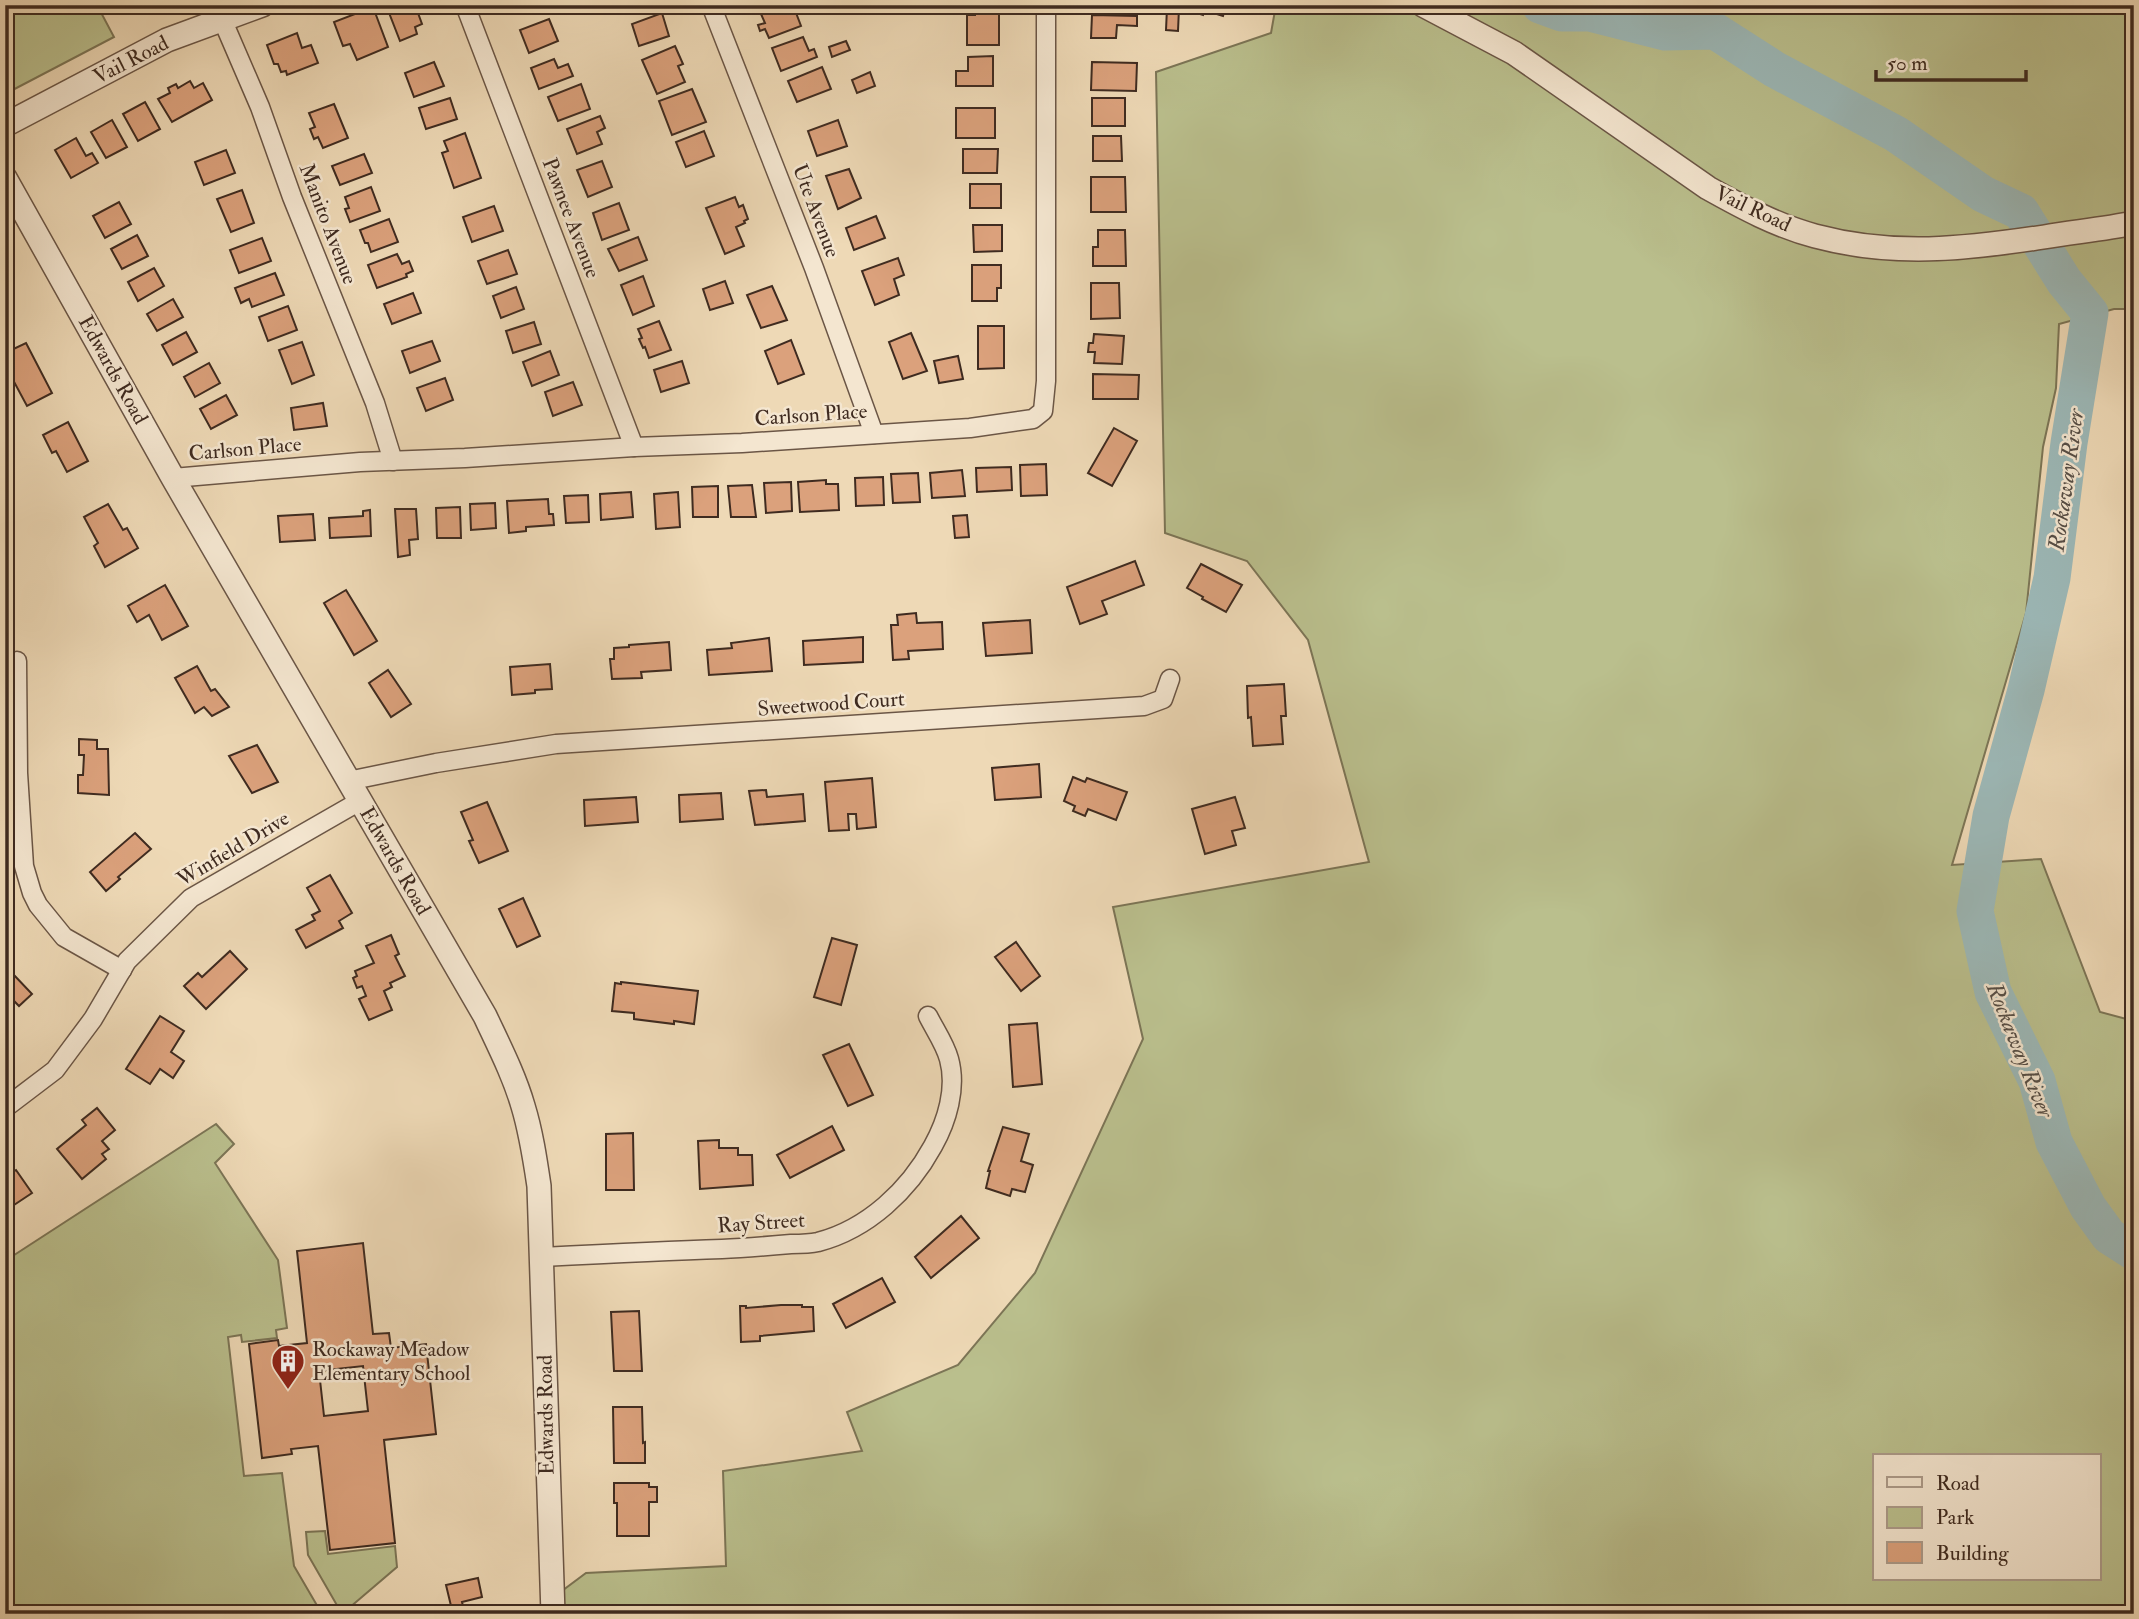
<svg xmlns="http://www.w3.org/2000/svg" width="2139" height="1619" viewBox="0 0 2139 1619" font-family="'IM FELL Double Pica',serif">
<rect width="100%" height="100%" fill="#eed9b6"/>
<filter id="stains"><feTurbulence type="fractalNoise" baseFrequency=".00286" numOctaves="4"/><feColorMatrix values="0 0 0 0 .2 0 0 0 0 .09 0 0 0 0 .02 0 0 0 .5 -.17"/></filter>
<radialGradient id="worn" r=".72"><stop offset=".6" stop-color="#630" stop-opacity="0"/><stop offset="1" stop-color="#630" stop-opacity=".3"/></radialGradient>
<!-- green -->
<g fill="#babf8d" stroke="#7c7556" stroke-width="2" fill-rule="evenodd">
<path d="M5,5H97L114,37L5,94Z"/>
<path d="M1276,5H2134V309H2114L2059,324L2056,388L2043,447L2026,613L1952,865L2041,859L2100,1012L2134,1021V1614H531L586,1573L726,1566L723,1471L862,1451L847,1412L958,1365L1035,1273L1143,1039L1113,907L1369,862L1308,640L1247,561L1165,533L1156,72L1271,33ZM1875,1456H2099V1579H1875Z"/>
<path d="M216,1124L234,1144L215,1163L278,1260L287,1328L276,1330L277,1338L242,1342L241,1335L228,1337L244,1476L282,1473L294,1566L322,1614H5V1261Z"/>
<path d="M325,1531L328,1554L395,1546L397,1567L342,1614L308,1555L306,1532Z"/>
</g>
<g fill="none" stroke-linecap="round" stroke-linejoin="round">
<!-- river -->
<path stroke="#9cb8b7" stroke-width="37" d="M1540,5L1562,13H1590L1665,32L1715,31L1774,69L1896,134L1983,194L2021,212L2064,281L2090,313L2069,443L2052,578L2026,690L1991,816L1975,911L1993,992L2037,1081L2054,1142L2088,1207L2109,1236L2134,1252"/>
</g>
<!-- building -->
<g fill="#dba17c" stroke="#3f2b20" stroke-width="2" fill-rule="evenodd">
<path d="M386,5H415L422,24L415,27L417,34L400,41Z"/>
<path d="M782,5H793L801,26L769,38L765,29L760,31L758,25L765,23L761,14Z"/>
<path d="M975,5H999V45H967V15H975Z"/>
<path d="M1196,5H1226L1223,16L1204,10L1203,15L1194,12Z"/>
<path d="M373,7L388,47L357,60L350,44L343,46L334,22Z"/>
<path d="M1167,8H1179L1178,31L1166,30Z"/>
<path d="M662,13L669,36L639,46L632,24Z"/>
<path d="M1092,15L1137,16V26L1117,25L1116,38H1091Z"/>
<path d="M549,19L558,41L529,53L520,30Z"/>
<path d="M297,33L302,48L311,45L318,63L287,75L286,71L281,72L278,64H274L267,45Z"/>
<path d="M803,37L809,51L814,49L817,57L781,71L772,48Z"/>
<path d="M846,41L850,50L832,57L829,47Z"/>
<path d="M675,46L683,64L678,66L685,82L657,94L642,60Z"/>
<path d="M993,56V86H956V71H968V57Z"/>
<path d="M554,59L558,68L568,64L573,76L539,89L531,68Z"/>
<path d="M434,62L444,86L414,97L405,73Z"/>
<path d="M1092,62L1137,63L1136,91L1091,90Z"/>
<path d="M822,67L831,89L797,102L788,81Z"/>
<path d="M870,72L875,86L857,93L852,80Z"/>
<path d="M190,81L194,88L203,83L212,100L172,122L158,99L170,93L168,88L176,84L178,88Z"/>
<path d="M581,84L590,109L558,121L548,97Z"/>
<path d="M692,89L706,122L672,135L659,101Z"/>
<path d="M450,98L457,119L426,129L419,108Z"/>
<rect x="1092" y="98" width="33" height="28"/>
<path d="M145,102L160,129L138,141L123,114Z"/>
<path d="M334,104L348,138L323,148L318,137L314,139L310,129L315,127L309,113Z"/>
<rect x="956" y="108" width="39" height="30"/>
<path d="M600,116L605,128L597,132L602,144L577,154L567,129Z"/>
<path d="M112,120L127,147L106,158L91,132Z"/>
<path d="M838,120L847,146L817,156L808,131Z"/>
<path d="M704,131L714,156L686,167L676,142Z"/>
<path d="M465,133L481,178L454,188L442,153L448,151L444,141Z"/>
<path d="M1093,136H1121L1122,161H1093Z"/>
<path d="M76,138L86,156L92,153L98,163L71,178L55,150Z"/>
<path d="M963,149H998L997,173H963Z"/>
<path d="M226,150L235,173L204,185L195,162Z"/>
<path d="M364,154L372,173L340,185L332,166Z"/>
<path d="M602,161L612,187L588,197L577,170Z"/>
<path d="M849,169L861,198L838,209L826,176Z"/>
<path d="M1091,177H1125L1126,212H1091Z"/>
<rect x="970" y="184" width="31" height="24"/>
<path d="M371,187L380,211L350,222L345,209L349,208L345,197Z"/>
<path d="M242,190L254,223L231,232L217,199Z"/>
<path d="M735,197L739,207L743,205L748,219L744,221L745,223L736,227L744,246L725,254L706,208Z"/>
<path d="M119,202L131,224L105,238L93,216Z"/>
<path d="M619,203L629,230L602,240L593,213Z"/>
<path d="M494,206L503,231L472,242L463,217Z"/>
<path d="M876,216L885,238L854,250L846,228Z"/>
<path d="M389,219L398,242L371,252L368,243H365L360,230Z"/>
<path d="M973,225H1002V251L974,252Z"/>
<path d="M1098,230H1125L1126,266H1093V247H1098Z"/>
<path d="M137,235L148,256L122,269L111,249Z"/>
<path d="M638,237L647,260L619,271L608,249Z"/>
<path d="M262,238L271,261L239,273L230,250Z"/>
<path d="M508,250L517,274L487,284L478,261Z"/>
<path d="M397,254L402,264L409,261L413,271L406,274L407,277L377,288L368,265Z"/>
<path d="M898,258L904,275L894,279L899,295L875,305L862,271Z"/>
<path d="M972,265H1001V288H997V301H972Z"/>
<path d="M154,268L164,286L138,301L128,282Z"/>
<path d="M275,273L284,295L252,307L249,299L241,303L235,288Z"/>
<path d="M643,276L654,306L633,315L621,285Z"/>
<path d="M725,281L733,303L710,310L703,289Z"/>
<path d="M1091,283H1119L1120,318L1091,319Z"/>
<path d="M772,286L787,320L761,328L747,295Z"/>
<path d="M516,287L524,309L501,318L493,296Z"/>
<path d="M413,293L421,313L392,324L384,304Z"/>
<path d="M173,299L183,317L157,331L147,314Z"/>
<path d="M288,306L297,330L268,341L259,317Z"/>
<path d="M659,321L671,350L649,358L645,347L643,348L639,339L642,338L638,329Z"/>
<path d="M534,322L541,344L513,353L506,331Z"/>
<path d="M978,326H1004V368L978,369Z"/>
<path d="M186,332L197,352L173,365L162,345Z"/>
<path d="M911,333L927,371L903,379L889,342Z"/>
<path d="M1094,334L1124,336L1122,364L1094,363L1095,352H1088L1089,343H1093Z"/>
<path d="M791,340L804,374L778,384L765,351Z"/>
<path d="M432,341L440,361L410,373L402,351Z"/>
<path d="M302,342L314,375L292,384L279,350Z"/>
<path d="M26,343L52,393L27,406L5,365V353Z"/>
<path d="M550,351L559,375L532,386L523,362Z"/>
<path d="M958,356L963,379L939,383L934,361Z"/>
<path d="M682,361L689,383L661,392L654,370Z"/>
<path d="M209,363L220,383L195,397L184,377Z"/>
<path d="M1093,374L1139,375L1138,399H1093Z"/>
<path d="M445,378L453,400L426,411L417,388Z"/>
<path d="M573,382L582,405L553,416L545,392Z"/>
<path d="M226,395L237,415L211,429L200,409Z"/>
<path d="M323,403L327,426L294,430L291,408Z"/>
<path d="M68,422L88,461L67,472L56,451L52,453L43,435Z"/>
<path d="M1114,428L1137,441L1112,486L1088,473Z"/>
<path d="M1046,464L1047,495L1021,496L1020,465Z"/>
<path d="M1011,467L1012,490L977,492L976,468Z"/>
<path d="M962,470L965,496L932,498L930,473Z"/>
<path d="M918,473L920,502L893,503L891,474Z"/>
<path d="M883,477L884,505L856,506L855,478Z"/>
<path d="M826,480V484H838L839,510L800,512L798,482Z"/>
<path d="M791,482L792,511L766,513L764,483Z"/>
<path d="M752,485L756,517H731L728,486Z"/>
<path d="M718,486V517H693L692,487Z"/>
<path d="M631,492L633,517L601,520L600,494Z"/>
<path d="M678,492L680,527L656,529L654,494Z"/>
<path d="M588,495L589,522L566,523L564,496Z"/>
<path d="M548,499L549,514H553L554,525L526,527V531L509,533L507,501Z"/>
<path d="M495,503L496,528L471,530L470,504Z"/>
<path d="M108,504L123,530L127,528L138,548L105,567L94,546L98,543L84,517Z"/>
<path d="M460,507L461,538H437L436,508Z"/>
<path d="M395,509H416L418,539L409,540L410,555L398,557Z"/>
<path d="M370,510L371,536L330,538L329,518L363,516V511Z"/>
<path d="M313,514L315,540L280,542L278,516Z"/>
<path d="M967,515L969,537L955,538L953,516Z"/>
<path d="M1135,561L1144,585L1102,601L1107,614L1080,624L1067,587Z"/>
<path d="M1201,564L1242,585L1226,612L1202,599L1203,597L1187,588Z"/>
<path d="M165,585L188,626L162,640L149,615L137,622L128,606Z"/>
<path d="M346,590L377,641L354,655L324,603Z"/>
<path d="M916,613L917,623L942,622L943,649L908,651L909,659L893,660L891,625H898L897,615Z"/>
<path d="M1030,620L1032,653L986,656L983,623Z"/>
<path d="M863,637V662L804,665L803,641Z"/>
<path d="M769,638L772,671L709,675L707,650L732,648L731,643Z"/>
<path d="M669,642L671,670L641,672L642,678L612,679L610,659H614V648L629,647V645Z"/>
<path d="M550,664L552,689L535,690V693L512,695L510,667Z"/>
<path d="M197,666L211,691L215,689L229,707L212,716L204,707L195,713L175,678Z"/>
<path d="M388,670L411,704L391,717L369,683Z"/>
<path d="M1284,684L1286,716H1281L1283,744L1253,746L1251,717L1248,718L1247,686Z"/>
<path d="M79,739L97,740V749H108L109,795L78,793V775H83L84,755H79Z"/>
<path d="M257,745L278,782L252,793L229,756Z"/>
<path d="M1039,764L1041,797L995,800L992,768Z"/>
<path d="M1073,777L1085,782L1087,778L1127,792L1116,820L1088,809L1085,816L1073,811L1075,806L1064,801Z"/>
<path d="M872,778L876,827L857,829L856,814H848L849,830L829,831L825,782Z"/>
<path d="M766,790L767,797L803,794L805,821L755,825L749,791Z"/>
<path d="M721,793L723,819L680,822L679,795Z"/>
<path d="M636,797L638,822L585,826L584,800Z"/>
<path d="M1235,797L1245,828L1232,831L1236,845L1205,854L1192,809Z"/>
<path d="M487,802L508,851L479,863L469,841L473,840L461,812Z"/>
<path d="M135,833L151,849L118,877L120,879L106,891L90,872Z"/>
<path d="M2134,862V916L2126,915Z"/>
<path d="M330,875L352,913L339,921L343,928L306,948L296,930L315,920L312,915L320,911L307,888Z"/>
<path d="M523,898L540,936L517,947L499,909Z"/>
<path d="M391,935L399,954L395,956L405,976L390,983L392,987L384,991L392,1010L369,1020L359,999L366,996L362,986L357,988L353,978L357,976L355,971L374,963L366,946Z"/>
<path d="M832,938L857,945L841,1005L814,997Z"/>
<path d="M1016,942L1040,976L1021,991L995,957Z"/>
<path d="M230,951L247,969L206,1009L184,986L198,973L202,977Z"/>
<path d="M13,974L32,994L19,1006L15,1002L5,1011V981Z"/>
<path d="M621,982L698,991L694,1024L674,1021V1024L634,1019V1013L612,1011L615,983L621,984Z"/>
<path d="M160,1016L184,1031L171,1052L184,1061L173,1078L160,1069L150,1084L126,1069Z"/>
<path d="M1037,1023L1042,1084L1013,1087L1009,1025Z"/>
<path d="M849,1044L873,1095L848,1106L823,1055Z"/>
<path d="M97,1108L115,1130L102,1141L109,1149L102,1154L106,1159L82,1179L57,1149L86,1125L82,1120Z"/>
<path d="M832,1126L844,1150L790,1178L777,1155Z"/>
<path d="M1003,1127L1029,1134L1021,1161L1033,1165L1025,1192L1012,1189L1010,1196L986,1188L990,1171H988Z"/>
<path d="M633,1133L634,1190H606V1134Z"/>
<path d="M719,1140V1148H738V1155H752L753,1185L700,1189L698,1141Z"/>
<path d="M16,1170L32,1193L5,1211V1177Z"/>
<path d="M961,1216L979,1238L931,1278L915,1257Z"/>
<path d="M363,1243L373,1334L389,1333L391,1348L426,1344L436,1434L384,1440L395,1543L330,1550L318,1446L291,1449L292,1454L262,1458L249,1344L278,1340L279,1346L307,1343L297,1251ZM363,1366L368,1411L324,1416L319,1371Z"/>
<path d="M882,1278L895,1302L846,1328L833,1304Z"/>
<path d="M781,1305H802V1307H813L814,1331L760,1336V1341L741,1342L740,1306H746V1308Z"/>
<path d="M639,1311L642,1371H614L611,1312Z"/>
<path d="M613,1407H642L643,1443L645,1442V1463H614Z"/>
<path d="M614,1483H649V1487H657V1502H649V1536H617V1503H614Z"/>
<path d="M478,1578L482,1597L462,1602L465,1614H443V1612L452,1610L446,1585Z"/>
</g>
<g fill="none" stroke-linecap="round" stroke-linejoin="round">
<defs>
<g id="minor">
<path d="M216,5L260,107L292,197L375,403L393,461"/>
<path d="M465,5L634,447"/>
<path d="M711,5L814,268L874,434"/>
<path d="M173,478L360,462L465,458L634,447L742,443L970,428L1033,419L1043,411L1046,381V5"/>
<path d="M17,661L18,773L24,866L32,893L38,905L64,937L122,970"/>
<path d="M348,781L436,763L556,744L1144,706L1163,699L1170,679"/>
<path d="M5,1108L55,1070L93,1019L127,961L191,898L360,801"/>
<path d="M542,1257C602,1254 662,1251 722,1249C745,1248 768,1246 791,1244C800,1244 809,1244 818,1242C868,1229 909,1190 933,1146C947,1121 957,1088 949,1059C945,1044 935,1030 928,1016"/>
</g>
<g id="tertiary">
<path d="M1423,5L1514,53L1708,188C1742,207 1777,226 1815,236C1894,257 1964,249 2044,237C2074,232 2104,229 2134,223"/>
<path d="M5,125L167,40L262,5"/>
<path d="M5,178L173,478L485,1016C499,1046 514,1075 523,1106C531,1132 535,1159 539,1186L553,1614"/>
</g>
</defs>
<!-- minor casing -->
<use href="#minor" stroke="#6b5646" stroke-width="21"/>
<!-- tertiary casing -->
<use href="#tertiary" stroke="#6b5646" stroke-width="26"/>
<!-- minor -->
<use href="#minor" stroke="#f4e6d0" stroke-width="18"/>
<!-- tertiary -->
<use href="#tertiary" stroke="#f4e6d0" stroke-width="23"/>
</g>
<!-- icons -->
<defs>
<symbol id="building-pin" viewBox="-11 -11 22 30"><path d="M0 17L-7.5 6A9.5 9.5 0 1 1 7.5 6Z" fill="#8f2418" stroke="#f4e6d0"/><path d="M-4-6H4V6H1V3H-1V6H-4ZM-2.5-4.3h1.7v1.8h-1.7ZM.8-4.3h1.7v1.8H.8ZM-2.5-1h1.7V.8h-1.7ZM.8-1h1.7V.8H.8Z" fill="#fff"/></symbol>
</defs>
<g fill-rule="evenodd">
<use href="#building-pin" x="269" y="1342" width="38" height="52"/>
</g>
<g text-anchor="middle" dominant-baseline="central" stroke-width="5" stroke-linejoin="round" paint-order="stroke">
<!-- street labels -->
<g font-size="21" fill="#3f2b20" stroke="#f4e6d0">
<text transform="translate(131 60) rotate(-27)">Vail Road</text>
<text transform="translate(1753 209) rotate(25)">Vail Road</text>
<text transform="translate(816 211) rotate(69)">Ute Avenue</text>
<text transform="translate(571 218) rotate(69)">Pawnee Avenue</text>
<text transform="translate(328 224) rotate(69)">Manito Avenue</text>
<text transform="translate(113 370) rotate(61)">Edwards Road</text>
<text transform="translate(811 415) rotate(-4)">Carlson Place</text>
<text transform="translate(245 449) rotate(-5)">Carlson Place</text>
<text transform="translate(831 704) rotate(-4)">Sweetwood Court</text>
<text transform="translate(233 849) rotate(-31)">Winfield Drive</text>
<text transform="translate(395 861) rotate(60)">Edwards Road</text>
<text transform="translate(761 1223) rotate(-4)">Ray Street</text>
<text transform="translate(546 1415) rotate(-91)">Edwards Road</text>
</g>
<!-- poi labels -->
<g font-size="21" fill="#3f2b20" stroke="#f4e6d0" text-anchor="start">
<text x="312" y="1349">Rockaway Meadow<tspan x="312" dy="24">Elementary School</tspan></text>
</g>
<!-- water labels -->
<g font-size="23" font-style="italic" fill="#564e46" stroke="#f4e6d0">
<text transform="translate(2066 480) rotate(-82)">Rockaway River</text>
<text transform="translate(2020 1050) rotate(68)">Rockaway River</text>
</g>
</g>
<!-- margin -->
<rect width="2139" height="1619" fill="none" stroke="#eed9b6" stroke-width="28"/>
<rect x="7" y="7" width="2125" height="1605" fill="none" stroke="#3f2b20" stroke-width="3.5"/>
<rect x="14" y="14" width="2111" height="1591" fill="none" stroke="#3f2b20" stroke-width="2"/>
<!-- legend -->
<rect x="1873" y="1454" width="228" height="126" fill="#f4e6d0" stroke="#ac9b8a" stroke-width="2"/>
<rect x="1887" y="1477" width="35" height="10" fill="#f4e6d0" stroke="#ac9b8a" stroke-width="2"/>
<text x="1936" y="1490" font-size="21" fill="#3f2b20">Road</text>
<rect x="1887" y="1507" width="35" height="21" fill="#babf8d" stroke="#ac9b8a" stroke-width="2"/>
<text x="1936" y="1524" font-size="21" fill="#3f2b20">Park</text>
<rect x="1887" y="1542" width="35" height="21" fill="#dba17c" stroke="#ac9b8a" stroke-width="2"/>
<text x="1936" y="1560" font-size="21" fill="#3f2b20">Building</text>
<!-- scale -->
<path d="M1876 70v10h150v-10" fill="none" stroke="#3f2b20" stroke-width="3.5"/>
<text x="1887" y="70" font-size="21" fill="#3f2b20" stroke="#f4e6d0" stroke-width="5" paint-order="stroke">50 m</text>
<rect width="100%" height="100%" filter="url(#stains)"/>
<rect width="100%" height="100%" fill="url(#worn)"/>
</svg>
